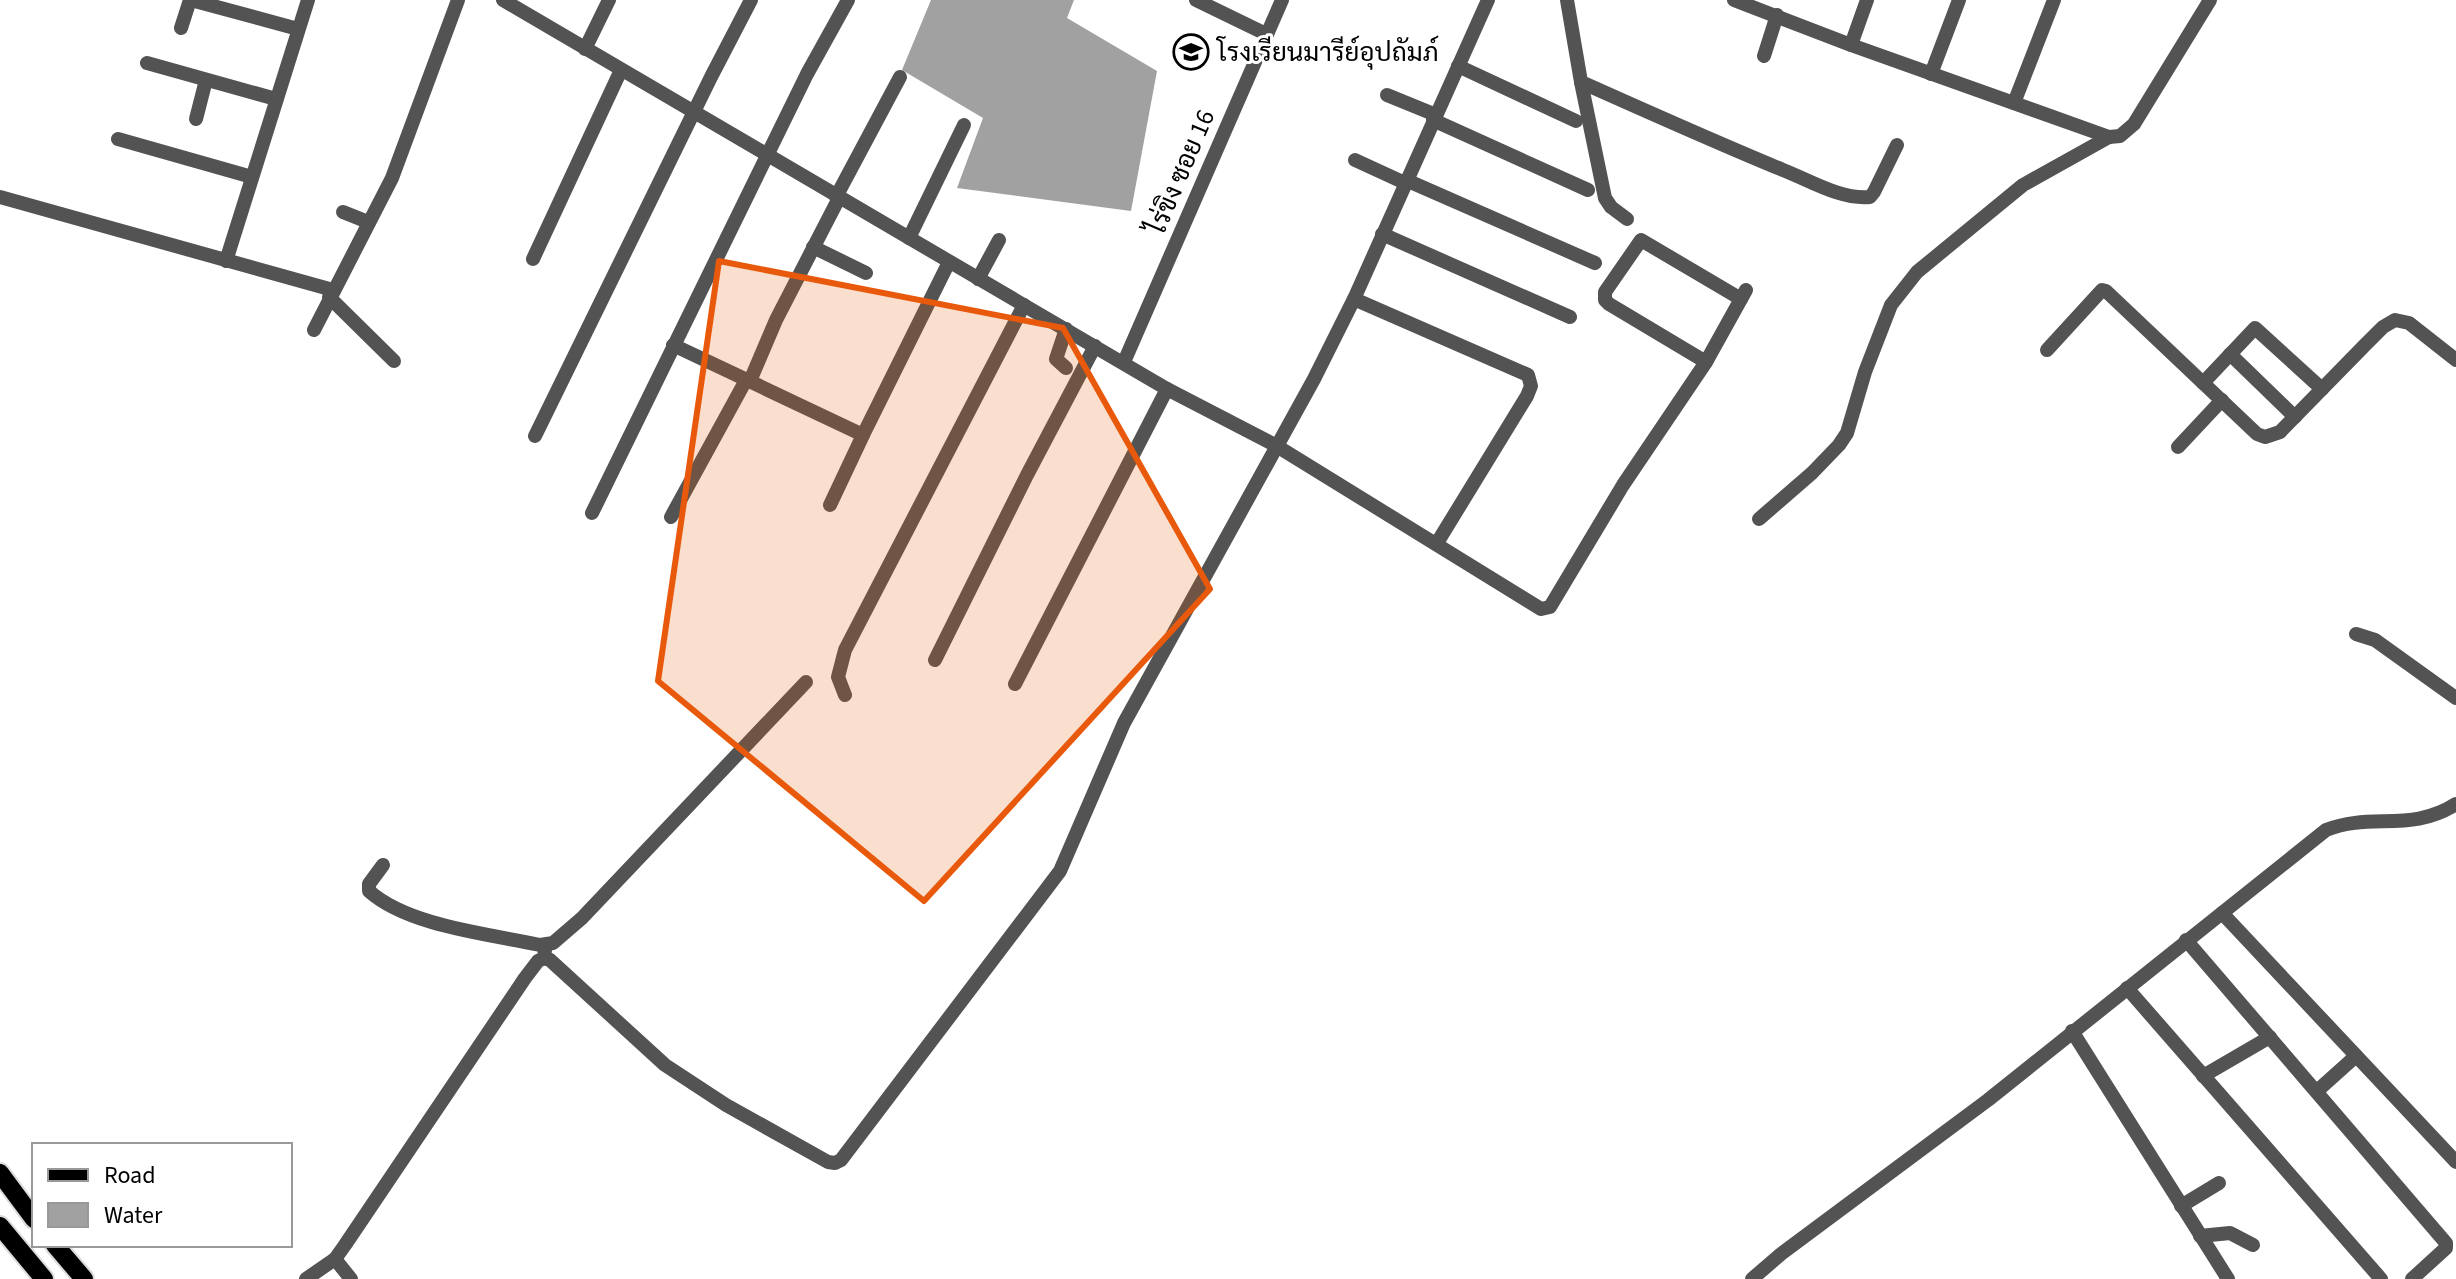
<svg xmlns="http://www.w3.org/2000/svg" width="2456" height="1279" viewBox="0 0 2456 1279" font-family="'Source Sans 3',Sarabun,sans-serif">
<rect width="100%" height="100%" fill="#fff"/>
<!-- water -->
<path fill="#a1a1a1" d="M931,0H1074L1067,18L1157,71L1131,211L957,188L983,118L902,70Z"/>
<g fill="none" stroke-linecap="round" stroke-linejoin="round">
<defs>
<g id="major">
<path d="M0,1173L34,1219"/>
<path d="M0,1226L44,1279"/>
<path d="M55,1245L84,1279"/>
</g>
</defs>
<!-- major casing -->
<use href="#major" stroke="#dbdbdb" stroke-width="22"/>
<!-- minor -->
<g stroke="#535353" stroke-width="14">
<path d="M191,0L298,29"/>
<path d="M503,0L1167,389L1275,445L1541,609L1550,607L1623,485L1706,362L1746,290"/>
<path d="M1196,0L1266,34"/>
<path d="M1567,0L1581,82C1648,112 1715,142 1783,170C1809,180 1841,200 1870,197L1874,192L1897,145"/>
<path d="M1734,0L1851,45L2109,137L2120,136L2134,124L2210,0"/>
<path d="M181,28L190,0"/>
<path d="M1851,45L1867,0"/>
<path d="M585,49L609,0"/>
<path d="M1764,56L1777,15"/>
<path d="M147,63L276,99"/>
<path d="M1458,66L1576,121"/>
<path d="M1931,74L1959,0"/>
<path d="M1581,82L1605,198L1611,207L1627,219"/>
<path d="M1387,95L1436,115"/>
<path d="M2014,103L2054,0"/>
<path d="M196,119L206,80"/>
<path d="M1433,120L1588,190"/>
<path d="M118,139L252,177"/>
<path d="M1355,160L1405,183"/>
<path d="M1406,180L1595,263"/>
<path d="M0,197L333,290"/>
<path d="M836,197L900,77"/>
<path d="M343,212L368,222"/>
<path d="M1382,234L1570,317"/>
<path d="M909,238L964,125"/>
<path d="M813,247L866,273"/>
<path d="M533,259L621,70"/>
<path d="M226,261L308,0"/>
<path d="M978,279L999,240"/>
<path d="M329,297L394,361"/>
<path d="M1354,299L1528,375L1531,386L1527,396L1437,543"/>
<path d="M314,330L392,178L458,0"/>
<path d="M673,345L863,435L949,262"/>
<path d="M2047,350L2102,290L2106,291L2257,434L2265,437L2280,432L2363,347L2383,327L2395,320L2409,323L2456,360"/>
<path d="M2230,354L2295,417"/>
<path d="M1124,362L1282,0"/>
<path d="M1706,362L1609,304L1605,300V292L1641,240L1741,299"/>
<path d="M1066,368L1056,359L1066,329"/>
<path d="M750,381L776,320L839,198"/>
<path d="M2203,383L2255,328L2322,389"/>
<path d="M535,436L711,77L751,0"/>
<path d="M2178,447L2222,400"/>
<path d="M830,505L863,435"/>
<path d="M592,513L807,74L848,0"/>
<path d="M671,517L746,380"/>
<path d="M1759,519L1812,473L1839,445L1847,433L1865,372L1891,305L1917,272L2023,185L2109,137"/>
<path d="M2356,634L2375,640L2456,698"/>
<path d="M935,660L1027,475L1095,346"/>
<path d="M1015,684L1167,389"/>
<path d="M845,695L838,677L845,650L1024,305"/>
<path d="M383,865L369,884V891C408,926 489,934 540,945L553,943L582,918L806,682"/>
<path d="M2222,913L2456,1162"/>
<path d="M2186,940L2446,1243V1248L2412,1279"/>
<path d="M544,958L550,960L665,1065L726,1105L828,1162L835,1163L841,1160L1060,871L1124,723L1314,379L1354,299L1488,0"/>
<path d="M2127,988L2381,1279"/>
<path d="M2072,1031L2228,1279"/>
<path d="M2203,1076L2270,1037"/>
<path d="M2317,1091L2356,1056"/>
<path d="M2181,1206L2219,1183"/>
<path d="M2200,1236L2230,1233L2253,1245"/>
<path d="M335,1259L351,1279"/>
<path d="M306,1279L335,1259L345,1245L525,978L538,961L544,958L545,950"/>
<path d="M1752,1279L1781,1254L1988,1100L2326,830C2371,812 2411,833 2456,804"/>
</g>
<!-- major -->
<use href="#major" stroke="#000" stroke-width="18"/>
</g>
<!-- marked area -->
<path fill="#e8590c" fill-opacity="0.2" stroke="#e8590c" stroke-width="6" stroke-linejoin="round" d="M719,261L1063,328L1210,589L924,901L658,681Z"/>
<!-- icons -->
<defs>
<symbol id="school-ring" viewBox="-11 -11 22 22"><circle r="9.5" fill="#fff" stroke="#000" stroke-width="1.5"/><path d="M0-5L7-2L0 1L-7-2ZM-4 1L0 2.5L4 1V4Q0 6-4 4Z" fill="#000"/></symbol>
</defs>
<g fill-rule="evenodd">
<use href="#school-ring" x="1171" y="32" width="40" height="40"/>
</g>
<g text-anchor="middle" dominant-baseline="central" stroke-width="6" stroke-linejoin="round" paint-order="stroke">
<!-- poi labels -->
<g font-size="26" fill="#000" stroke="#fff" text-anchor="start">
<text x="1217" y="52">โรงเรียนมารีย์อุปถัมภ์</text>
</g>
<!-- street labels -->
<g font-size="26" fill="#000" stroke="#fff">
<text transform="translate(1181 172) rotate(-67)">ไร่ขิง ซอย 16</text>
</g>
</g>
<!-- legend -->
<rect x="32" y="1143" width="260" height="104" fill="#ffffff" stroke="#999999" stroke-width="2"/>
<rect x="48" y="1169" width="40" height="12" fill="#000000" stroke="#999999" stroke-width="2"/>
<text x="104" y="1183" font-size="24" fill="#000000">Road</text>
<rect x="48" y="1203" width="40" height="24" fill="#a1a1a1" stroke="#999999" stroke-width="2"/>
<text x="104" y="1223" font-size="24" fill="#000000">Water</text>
</svg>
